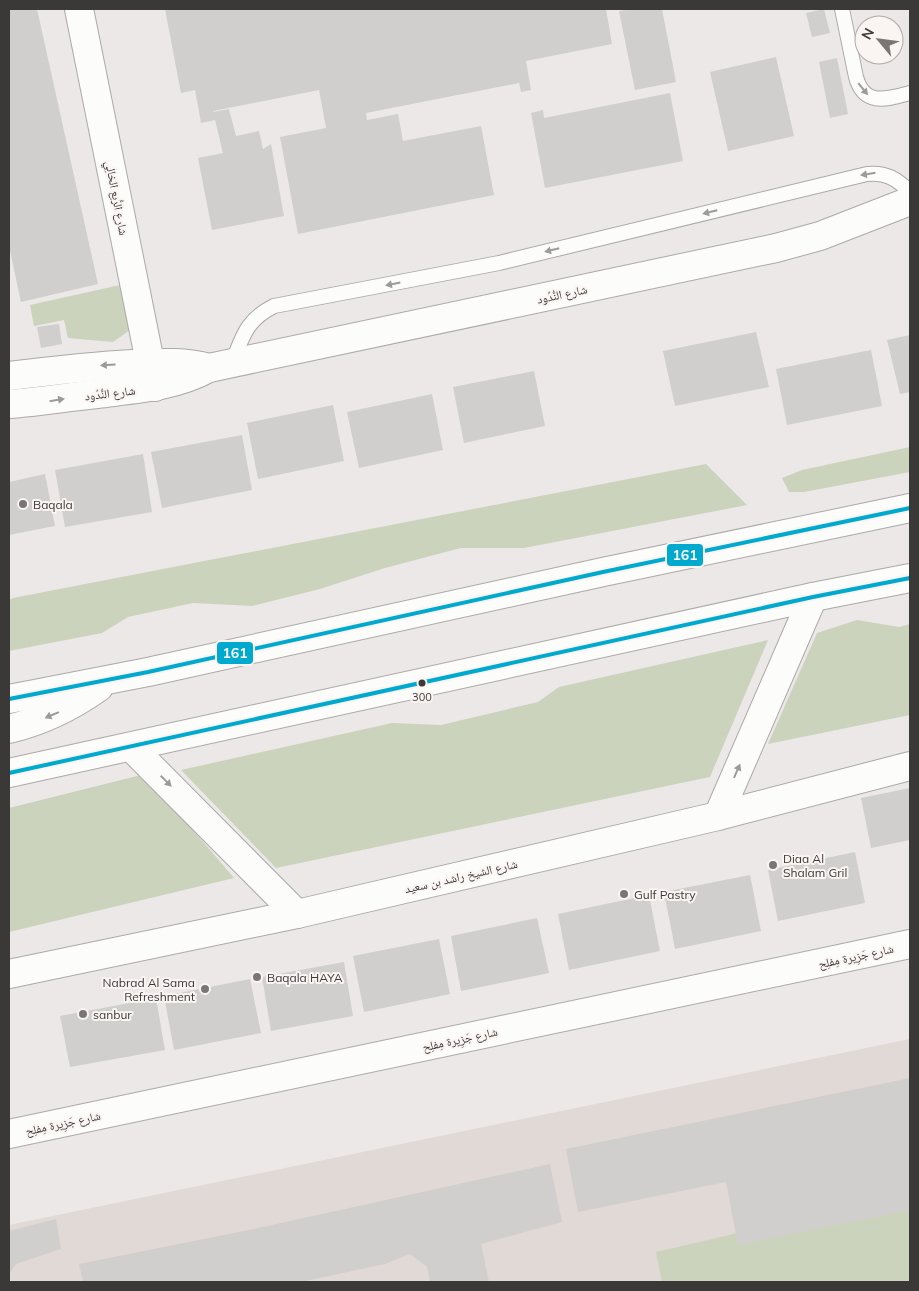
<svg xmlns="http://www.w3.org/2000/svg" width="919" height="1291" viewBox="0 0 919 1291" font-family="Mulish,'Noto Naskh Arabic',sans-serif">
<rect width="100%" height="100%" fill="#ebe8e7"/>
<!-- built -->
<path fill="#e1d9d5" d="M910,1039V1282H9V1225Z"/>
<!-- green -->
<g fill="#ccd3bd">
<path d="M129,283L137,325L113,342L68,338L64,320L34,326L30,305Z"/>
<path d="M910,447V472L804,492H789L782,478L802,470Z"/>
<path d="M706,464L747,505L524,548H461L385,568L320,589L252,606L193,603L128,617L102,633L9,651V600L13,598Z"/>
<path d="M857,620L899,627L910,624V715L768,744L817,633Z"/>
<path d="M768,640L710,777L276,868L181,770L392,723L441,725L538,702L559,687Z"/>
<path d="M145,774L234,878L9,932V808Z"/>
<path d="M910,1193V1282H662L656,1252Z"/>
</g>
<!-- building -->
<g fill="#d1cfcd">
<path d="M9,9H37L98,284L21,302L9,246Z"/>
<path d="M165,9H606L612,44L526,61L531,90L521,92L519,83L366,113L367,120L398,114L403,141L481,126L494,195L298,234L280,137L326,128L319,90L213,111V112L229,109L236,136L259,131L263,149L271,144L284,216L212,230L198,158L223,153L215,120L201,123L195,90L181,93Z"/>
<path d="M633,9H662L676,82L635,90L619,11Z"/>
<path d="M824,9L830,33L812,37L806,13Z"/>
<path d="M776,57L794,136L728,151L710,72Z"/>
<path d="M837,58L848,114L830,118L819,62Z"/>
<path d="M670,93L683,161L545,188L531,113L543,110L544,118Z"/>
<path d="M59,324L62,344L41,348L37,327Z"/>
<path d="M756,332L769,387L675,406L663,351Z"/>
<path d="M910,335V392L900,394L887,340Z"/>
<path d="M871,350L882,406L787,425L776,369Z"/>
<path d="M534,371L545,426L464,443L453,387Z"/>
<path d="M432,394L443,450L359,468L347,412Z"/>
<path d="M333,405L344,461L258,479L247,423Z"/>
<path d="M242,435L252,490L162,508L151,452Z"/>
<path d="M143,454L152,512L65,527L55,470Z"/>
<path d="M45,474L55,526L9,535V482Z"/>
<path d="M910,788V840L871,848L861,798Z"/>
<path d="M855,852L865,903L778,921L768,870Z"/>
<path d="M750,875L761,931L675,949L664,892Z"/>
<path d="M649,895L660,951L569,970L558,914Z"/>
<path d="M537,918L549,973L461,991L451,936Z"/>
<path d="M439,939L450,994L364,1012L353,956Z"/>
<path d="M344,962L353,1016L271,1031L262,977Z"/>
<path d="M250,979L261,1033L174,1050L164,996Z"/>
<path d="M156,998L165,1050L70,1067L60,1016Z"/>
<path d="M910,1078V1210L738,1245L726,1182L578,1212L566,1149Z"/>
<path d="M550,1164L562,1222L481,1244L489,1282H430L427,1267L410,1254L385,1264L301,1282H83L79,1264L258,1228Z"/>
<path d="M56,1219L61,1249L16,1264L9,1274V1231Z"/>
</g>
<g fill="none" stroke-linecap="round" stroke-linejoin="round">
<defs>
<g id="lane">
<path d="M842,9L856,77C864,107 887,99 910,93"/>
<path d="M232,363C243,336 246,320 274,306L499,263L867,174C886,172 897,179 910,192"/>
</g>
<g id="street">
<path d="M79,9L155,387"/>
<path d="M9,376C50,371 91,366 132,364C158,363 183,361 209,368"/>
<path d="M9,404C39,402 67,397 97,394C136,389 174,387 209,368L776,248L820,236L910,201"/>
<path d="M131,747L297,914"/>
<path d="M718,816L813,597"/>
<path d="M9,974L297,914L718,816L910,766"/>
<path d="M9,1134L910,944"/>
</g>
<g id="primary">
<path d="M9,699L148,672L603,572L910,508"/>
<path d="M9,729C42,721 71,707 99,687"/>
<path d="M9,773L813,597L910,578"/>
</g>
</defs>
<!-- lane casing -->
<use href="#lane" stroke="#aca9a8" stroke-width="16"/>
<!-- street casing -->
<use href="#street" stroke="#aca9a8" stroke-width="30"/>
<!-- primary casing -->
<use href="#primary" stroke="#aca9a8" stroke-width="30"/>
<!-- lane -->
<use href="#lane" stroke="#fcfcfb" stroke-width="14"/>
<!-- street -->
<use href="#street" stroke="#fcfcfb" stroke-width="28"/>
<!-- primary -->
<use href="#primary" stroke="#fcfcfb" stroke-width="28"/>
<defs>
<g id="bus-1">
<path d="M9,699L148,672L603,572L910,508"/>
<path d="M9,773L813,597L910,578"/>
</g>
</defs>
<!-- bus-1 casing -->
<use href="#bus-1" stroke="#faf5f2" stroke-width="8"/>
<!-- bus-1 -->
<use href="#bus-1" stroke="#00a9ce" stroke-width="4"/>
</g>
<!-- one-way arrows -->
<defs><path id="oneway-solid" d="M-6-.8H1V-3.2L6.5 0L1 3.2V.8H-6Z" transform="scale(1.25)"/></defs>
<g fill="#9c9a9a">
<use href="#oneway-solid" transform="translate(863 89) rotate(51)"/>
<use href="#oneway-solid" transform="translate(868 174) rotate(171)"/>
<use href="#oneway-solid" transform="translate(710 212) rotate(166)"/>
<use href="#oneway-solid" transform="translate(552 250) rotate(166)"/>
<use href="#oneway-solid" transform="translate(393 284) rotate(169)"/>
<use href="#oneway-solid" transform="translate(108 365) rotate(177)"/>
<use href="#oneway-solid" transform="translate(57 400) rotate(-9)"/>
<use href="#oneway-solid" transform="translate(52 715) rotate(157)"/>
<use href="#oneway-solid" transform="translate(737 771) rotate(-66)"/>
<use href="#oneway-solid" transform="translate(166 781) rotate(45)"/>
</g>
<!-- markers -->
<g fill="#797675" stroke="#faf5f2" stroke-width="2">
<circle cx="23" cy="504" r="5"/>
<circle cx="773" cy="865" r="5"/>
<circle cx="624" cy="894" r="5"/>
<circle cx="257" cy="977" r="5"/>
<circle cx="205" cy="989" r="5"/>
<circle cx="83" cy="1014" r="5"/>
</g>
<circle fill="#3b3938" stroke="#faf5f2" stroke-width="2" cx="422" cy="683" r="4.5"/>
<g text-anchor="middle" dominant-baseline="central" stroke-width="4" stroke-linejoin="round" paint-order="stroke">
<!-- bus labels -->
<g font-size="11" fill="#3b3938" stroke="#faf5f2">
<text x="422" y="697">300</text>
</g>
<!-- street labels -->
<g font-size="12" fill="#3b3938" stroke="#faf5f2">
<text transform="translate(117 198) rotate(79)">شارع الرُّبع الخالِي</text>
<text transform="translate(562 294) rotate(-12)">شارع النُّدُود</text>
<text transform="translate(110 393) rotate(-7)">شارع النُّدُود</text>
<text transform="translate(461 876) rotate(-13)">شارع الشيخ راشد بن سعيد</text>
<text transform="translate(856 956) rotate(-12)">شارع جَزِيرة مِفلِح</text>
<text transform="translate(460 1039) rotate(-12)">شارع جَزِيرة مِفلِح</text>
<text transform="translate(63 1123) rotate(-12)">شارع جَزِيرة مِفلِح</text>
</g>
<!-- poi labels -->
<g font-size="12" fill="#3b3938" stroke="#faf5f2" text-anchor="start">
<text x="33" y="504">Baqala</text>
<text x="783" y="858">Diaa Al<tspan x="783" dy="14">Shalam Gril</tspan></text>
<text x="634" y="894">Gulf Pastry</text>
<text x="267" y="977">Baqala HAYA</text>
<text x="195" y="982" text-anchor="end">Nabrad Al Sama<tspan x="195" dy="14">Refreshment</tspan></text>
<text x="93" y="1014">sanbur</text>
</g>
</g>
<g stroke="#faf5f2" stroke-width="2">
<rect x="666" y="543" width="38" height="24" rx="5" fill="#00a9ce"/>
<rect x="216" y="641" width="38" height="24" rx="5" fill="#00a9ce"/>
</g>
<g font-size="14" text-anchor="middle" font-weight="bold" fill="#fff">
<text x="685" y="560">161</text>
<text x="235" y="658">161</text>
</g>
<!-- border -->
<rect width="919" height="1291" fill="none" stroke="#3b3938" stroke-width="20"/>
<!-- north arrow -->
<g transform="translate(879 40) rotate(299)"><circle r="24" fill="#faf5f2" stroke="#aeaaa8"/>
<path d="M0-4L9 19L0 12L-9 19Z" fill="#797675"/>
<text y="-8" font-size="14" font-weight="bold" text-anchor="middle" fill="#3b3938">N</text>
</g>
</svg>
